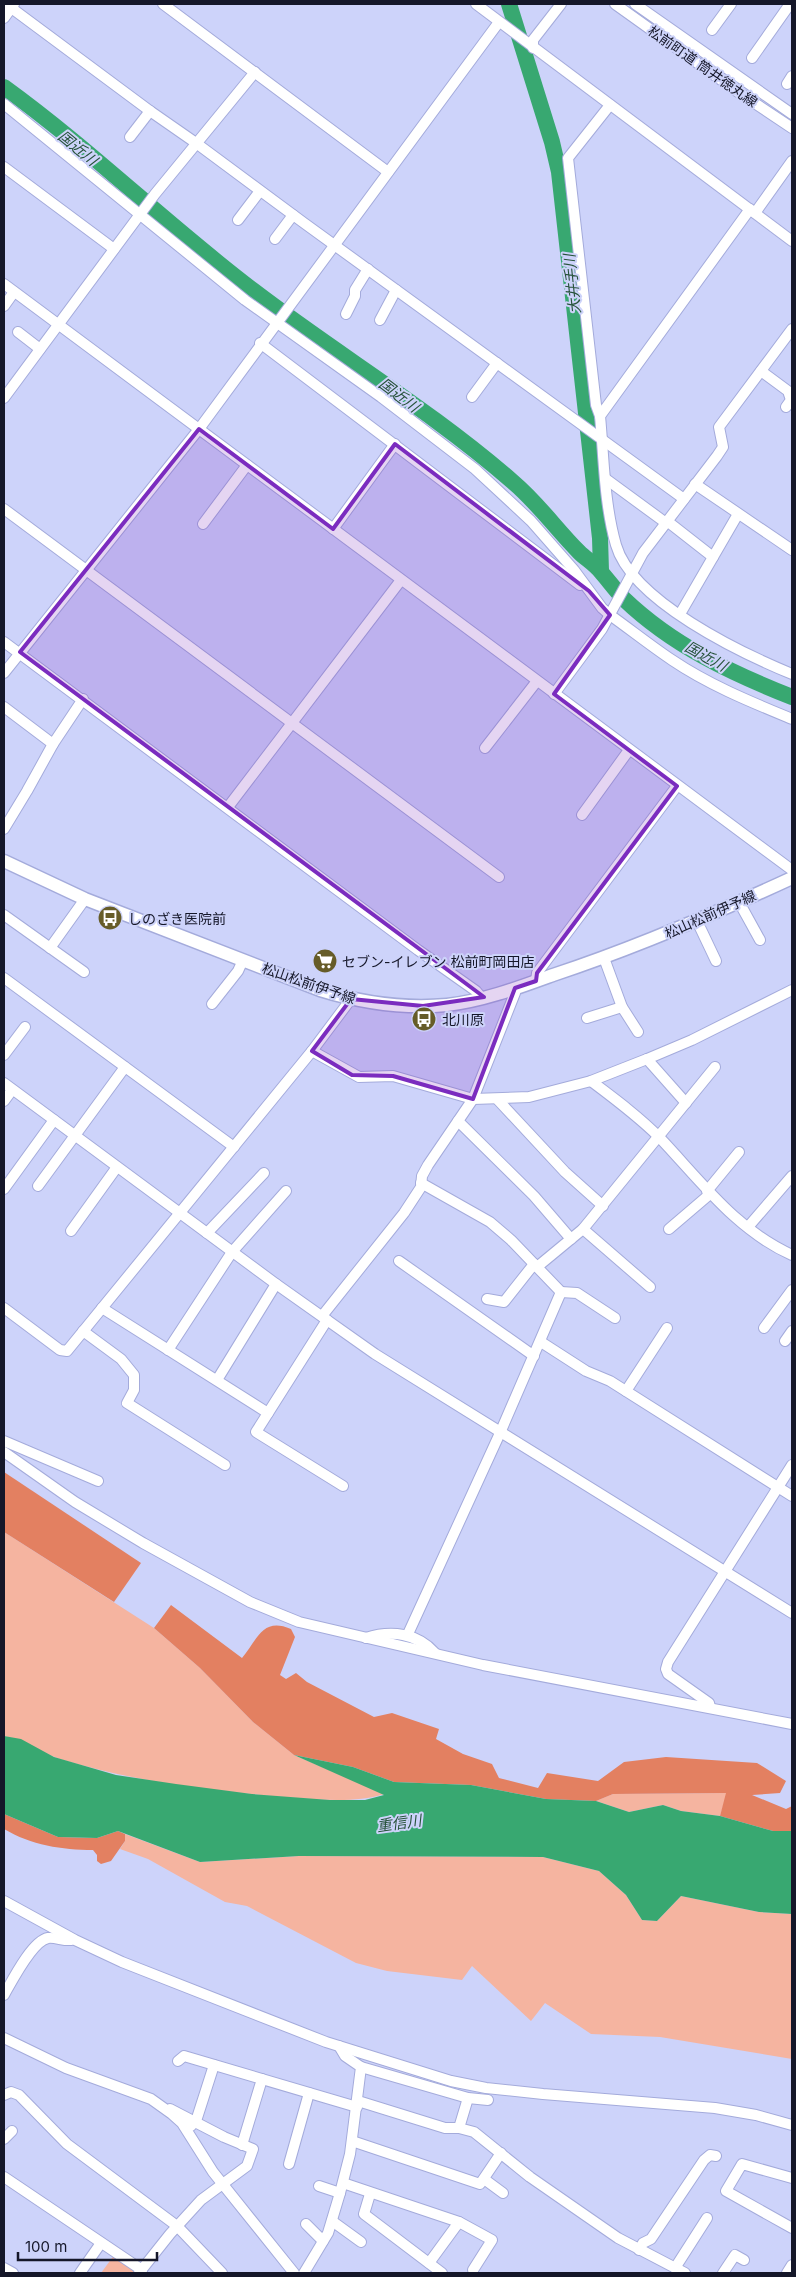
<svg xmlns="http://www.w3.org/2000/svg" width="796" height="2277" viewBox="0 0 796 2277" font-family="Inter,'Noto Sans JP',sans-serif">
<rect width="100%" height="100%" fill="#cdd3fa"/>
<!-- green -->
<g fill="#f5b4a0">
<path d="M4,1532L154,1628L200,1668L253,1722L294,1755L385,1794C351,1804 317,1799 283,1797C216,1791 146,1783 81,1765C72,1762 61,1760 52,1756C33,1747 25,1740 4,1736Z"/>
<path d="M727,1793L720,1816L681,1811L663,1805L629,1812L596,1801L613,1794Z"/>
<path d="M125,1834L200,1862L299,1856L543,1857L599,1871L626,1895L642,1920L657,1921L681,1896L759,1912L792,1914V2059L660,2037L591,2034L545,2003L531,2021L472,1966L462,1980L387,1971L356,1963L247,1906L225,1902L148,1859L120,1849L125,1841Z"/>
<path d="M115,2254L134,2268L135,2273H101Z"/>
</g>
<!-- forest -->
<g fill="#e38061">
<path d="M4,1472L141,1563L114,1602L4,1532Z"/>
<path d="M171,1605L242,1658C258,1638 263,1617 291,1629L295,1637L280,1675L286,1679L296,1673L307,1682L374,1717L392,1713L439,1729L436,1739L463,1754L492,1764L499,1778L538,1788L547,1773L598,1781L624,1762L666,1757L757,1763L786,1781L780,1793L752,1795L786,1809L792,1806V1831H773L720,1816L726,1793L613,1794L596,1801L546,1799L471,1785L394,1782L353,1767L294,1755L253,1722L200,1668L154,1628Z"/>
<path d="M4,1814L58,1837L97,1838L118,1831L125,1834V1841L111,1861L101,1864L97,1861V1855L93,1850C62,1850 31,1845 4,1829Z"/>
</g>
<!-- water -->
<path fill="#38a871" d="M4,1736L21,1739L54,1757L116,1775L176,1784L252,1794L330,1800H365L384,1795L294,1755L353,1767L394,1782L471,1785L546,1799L596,1801L629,1812L663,1805L681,1811L720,1816L773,1831H792V1914L759,1912L681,1896L657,1921L642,1920L626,1895L599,1871L543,1857L299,1856L200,1862L118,1831L97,1838L58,1837L4,1814Z"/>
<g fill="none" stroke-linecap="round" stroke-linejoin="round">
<!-- river -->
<g stroke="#38a871" stroke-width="16">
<path d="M509,4L552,142L559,172L600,538L601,571"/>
<path d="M4,87C91,150 168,226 254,291C339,356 432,411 513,482C538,503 556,529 579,552C586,559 595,564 601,572C609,581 615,590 624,599C672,645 731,673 792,697"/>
</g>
<defs>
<g id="minor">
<path d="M6,4L150,111L196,143L304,223L684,499"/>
<path d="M163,4L388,172"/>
<path d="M476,4L792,241"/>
<path d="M615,4L738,92L792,128"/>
<path d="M635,4L792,114"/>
<path d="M4,18L14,4"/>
<path d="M712,30L731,4"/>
<path d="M533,48V40L561,4"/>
<path d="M752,58L790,4"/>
<path d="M787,84L792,76"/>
<path d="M4,104L245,300L381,397L475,469L531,521L574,570L602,608L610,615C631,630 651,646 672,660C709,685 751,702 792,719"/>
<path d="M130,137L150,111"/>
<path d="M4,167L114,249"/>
<path d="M750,209L600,416C604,458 604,503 616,545C632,601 741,653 792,674"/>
<path d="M755,213L792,161"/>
<path d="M238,220L260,191"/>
<path d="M275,239L293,215"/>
<path d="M4,284L792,870"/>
<path d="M4,306L14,292"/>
<path d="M346,314L355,296V290L368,269"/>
<path d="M380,320L396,290"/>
<path d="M18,332L40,349"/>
<path d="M260,343L580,585"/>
<path d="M761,371L788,391L791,400L786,407"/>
<path d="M472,397L497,363"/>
<path d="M4,398L155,194L255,72"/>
<path d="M600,416L596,405L568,158L610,105"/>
<path d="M606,479L666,523"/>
<path d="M695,484L792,550"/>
<path d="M4,509L499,877"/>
<path d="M667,521L713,557"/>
<path d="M203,524L247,465"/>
<path d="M333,529L395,444"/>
<path d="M680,614L738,514"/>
<path d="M4,642L418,950L476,991L481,997"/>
<path d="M4,673L199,429L499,22"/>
<path d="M554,694L602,629L643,553L717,456L723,447L719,427L792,329"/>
<path d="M4,707L53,744"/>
<path d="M485,748L537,681"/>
<path d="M228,807L401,580"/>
<path d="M582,815L629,750"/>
<path d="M4,829L27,791L53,744L83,699"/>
<path d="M739,902L760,940"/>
<path d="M4,915L84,972"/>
<path d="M697,921L716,961"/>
<path d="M50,948L85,899"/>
<path d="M604,958L622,1007L638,1032"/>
<path d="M4,978L234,1147"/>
<path d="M536,981L537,973L677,786"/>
<path d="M212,1004L238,971L243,960"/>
<path d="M587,1018L622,1007"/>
<path d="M312,1051L359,1077L393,1076L473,1099L529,1097L591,1081L647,1059L692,1040L792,990"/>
<path d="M4,1055L25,1027"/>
<path d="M647,1059L686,1103"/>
<path d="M591,1081C615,1099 638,1116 659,1137C700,1180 736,1230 792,1255"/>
<path d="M4,1083L276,1284L375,1354L792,1613"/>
<path d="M498,1100L565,1172L603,1206"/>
<path d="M4,1101L12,1090"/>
<path d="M458,1121L534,1196L571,1239"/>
<path d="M38,1186L125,1067"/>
<path d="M4,1189L54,1120"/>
<path d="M707,1191L739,1152"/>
<path d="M748,1227L792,1176"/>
<path d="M583,1229L650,1287"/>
<path d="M669,1229L710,1194"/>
<path d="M71,1231L117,1167"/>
<path d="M207,1233L264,1173"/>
<path d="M399,1261L534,1356"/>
<path d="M537,1267L583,1229L715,1067"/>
<path d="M561,1292L577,1293L615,1318"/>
<path d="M487,1299L504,1302L534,1264"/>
<path d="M4,1308L60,1350L67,1351L312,1051L351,999"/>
<path d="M102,1308L268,1413"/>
<path d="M322,1316L404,1213L421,1187L422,1176L428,1165L473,1099L515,993V988"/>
<path d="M327,1320L256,1432L343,1486"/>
<path d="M764,1328L792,1290"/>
<path d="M83,1331L121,1359L134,1375V1390L127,1403L225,1465"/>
<path d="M785,1341L792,1331"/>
<path d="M541,1342L586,1371L610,1381L792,1496"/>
<path d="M168,1350L232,1252L286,1191"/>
<path d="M217,1380L276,1284"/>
<path d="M626,1391L667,1328"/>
<path d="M4,1441L98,1481"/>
<path d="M4,1452L75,1502L143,1543L250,1602L299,1622L483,1665L792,1724"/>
<path d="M408,1634L500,1433L561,1292L511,1240L490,1222L421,1183"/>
<path d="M366,1638C391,1630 417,1633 435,1653"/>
<path d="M710,1707L709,1703L668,1674L666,1669L668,1662L792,1465"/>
<path d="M4,1901L75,1940L122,1962L326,2042L451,2081L486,2088L543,2094L715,2108L756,2115L792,2125"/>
<path d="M4,1995C12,1981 32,1941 48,1938C55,1937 64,1941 71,1940"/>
<path d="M4,2038L66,2068L151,2099L172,2114L182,2123L213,2172L294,2273"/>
<path d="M178,2061L184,2056L357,2107"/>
<path d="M361,2067L468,2098L488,2100"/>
<path d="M4,2095L11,2092L19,2095L67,2144L177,2226L222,2273"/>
<path d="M468,2098L459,2128L474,2132L530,2177L618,2238L685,2273"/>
<path d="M358,2101L445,2128H459"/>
<path d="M191,2126L197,2118L214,2065"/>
<path d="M4,2139L12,2131"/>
<path d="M352,2141L480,2184L501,2153"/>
<path d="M242,2145L262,2079"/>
<path d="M289,2164L309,2093"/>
<path d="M4,2177L142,2270"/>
<path d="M792,2178L742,2164L726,2191L792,2228"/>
<path d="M484,2179L503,2193"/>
<path d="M343,2183L459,2222L492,2240L473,2270"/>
<path d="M319,2186L340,2193"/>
<path d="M370,2194L364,2214L442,2273"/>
<path d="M332,2221L361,2242"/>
<path d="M306,2224L323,2241"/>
<path d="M639,2250L643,2243L651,2239L704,2160L710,2155L716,2156"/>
<path d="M429,2263L459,2222"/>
<path d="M4,2268L13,2273"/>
<path d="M675,2268L707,2218"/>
<path d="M80,2273L101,2243"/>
<path d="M139,2273L170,2234L201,2200L247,2166L253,2149L224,2137L170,2109"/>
<path d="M304,2273L328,2233L340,2193L350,2154L361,2067L345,2056L339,2046"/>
<path d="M723,2273L735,2255L744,2260"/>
<path d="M787,2273L792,2265"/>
</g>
<path id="major" d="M4,861L85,899L320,990C362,1003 403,1009 447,1005C483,1001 520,987 553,975C635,948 714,914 792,878"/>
</defs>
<!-- minor casing -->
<use href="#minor" stroke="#a4abdb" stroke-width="12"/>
<!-- major casing -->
<use href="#major" stroke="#a4abdb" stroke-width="15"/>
<!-- minor -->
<use href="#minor" stroke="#fff" stroke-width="10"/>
<!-- major -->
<use href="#major" stroke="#fff" stroke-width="12"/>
</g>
<!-- marked area -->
<path fill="#7b2cbf" fill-opacity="0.2" stroke="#7b2cbf" stroke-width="4" stroke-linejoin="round" d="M199,429L333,529L395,444L589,591L610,615L554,694L677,786L537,973L536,981L515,988L473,1099L393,1076L352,1075L312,1051L351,999L423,1006L484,997L20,652Z"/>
<!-- icons -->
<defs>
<symbol id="bus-disc" viewBox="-11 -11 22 22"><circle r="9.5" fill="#665c28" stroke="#cdd3fa"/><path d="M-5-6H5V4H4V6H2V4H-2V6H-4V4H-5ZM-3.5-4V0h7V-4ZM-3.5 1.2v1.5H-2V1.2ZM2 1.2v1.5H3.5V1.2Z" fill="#fff"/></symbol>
<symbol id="supermarket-disc" viewBox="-11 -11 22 22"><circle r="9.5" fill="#665c28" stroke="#cdd3fa"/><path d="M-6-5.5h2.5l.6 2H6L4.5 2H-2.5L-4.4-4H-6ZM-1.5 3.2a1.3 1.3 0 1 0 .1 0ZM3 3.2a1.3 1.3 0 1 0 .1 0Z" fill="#fff"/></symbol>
</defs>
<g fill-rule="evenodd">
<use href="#bus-disc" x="96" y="904" width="28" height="28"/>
<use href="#supermarket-disc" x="311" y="947" width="28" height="28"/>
<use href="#bus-disc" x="410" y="1005" width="28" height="28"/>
</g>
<g text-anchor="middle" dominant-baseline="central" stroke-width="4" stroke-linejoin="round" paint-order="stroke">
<!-- street labels -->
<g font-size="14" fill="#151729" stroke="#cdd3fa">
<text transform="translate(703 66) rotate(35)">松前町道 筒井徳丸線</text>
<text transform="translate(710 914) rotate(-24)">松山松前伊予線</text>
<text transform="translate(309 983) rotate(19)">松山松前伊予線</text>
</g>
<!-- poi labels -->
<g font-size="14" fill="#151729" stroke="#cdd3fa" text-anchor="start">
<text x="128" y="918">しのざき医院前</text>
<text x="342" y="961">セブン-イレブン 松前町岡田店</text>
<text x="442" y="1019">北川原</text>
</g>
<!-- water labels -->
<g font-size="15" font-style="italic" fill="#26523a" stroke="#cdd3fa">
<text transform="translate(78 148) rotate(39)">国近川</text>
<text transform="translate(572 284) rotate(-96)">大井手川</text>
<text transform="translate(399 395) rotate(37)">国近川</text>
<text transform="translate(706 656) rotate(29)">国近川</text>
<text transform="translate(399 1823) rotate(-8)">重信川</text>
</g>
</g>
<!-- border -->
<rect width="796" height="2277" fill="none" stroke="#151729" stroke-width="10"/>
<!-- scale -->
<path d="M18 2252v8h139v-8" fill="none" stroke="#151729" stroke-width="2.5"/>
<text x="25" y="2252" font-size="15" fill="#151729" stroke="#cdd3fa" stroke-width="4" paint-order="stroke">100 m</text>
</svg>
